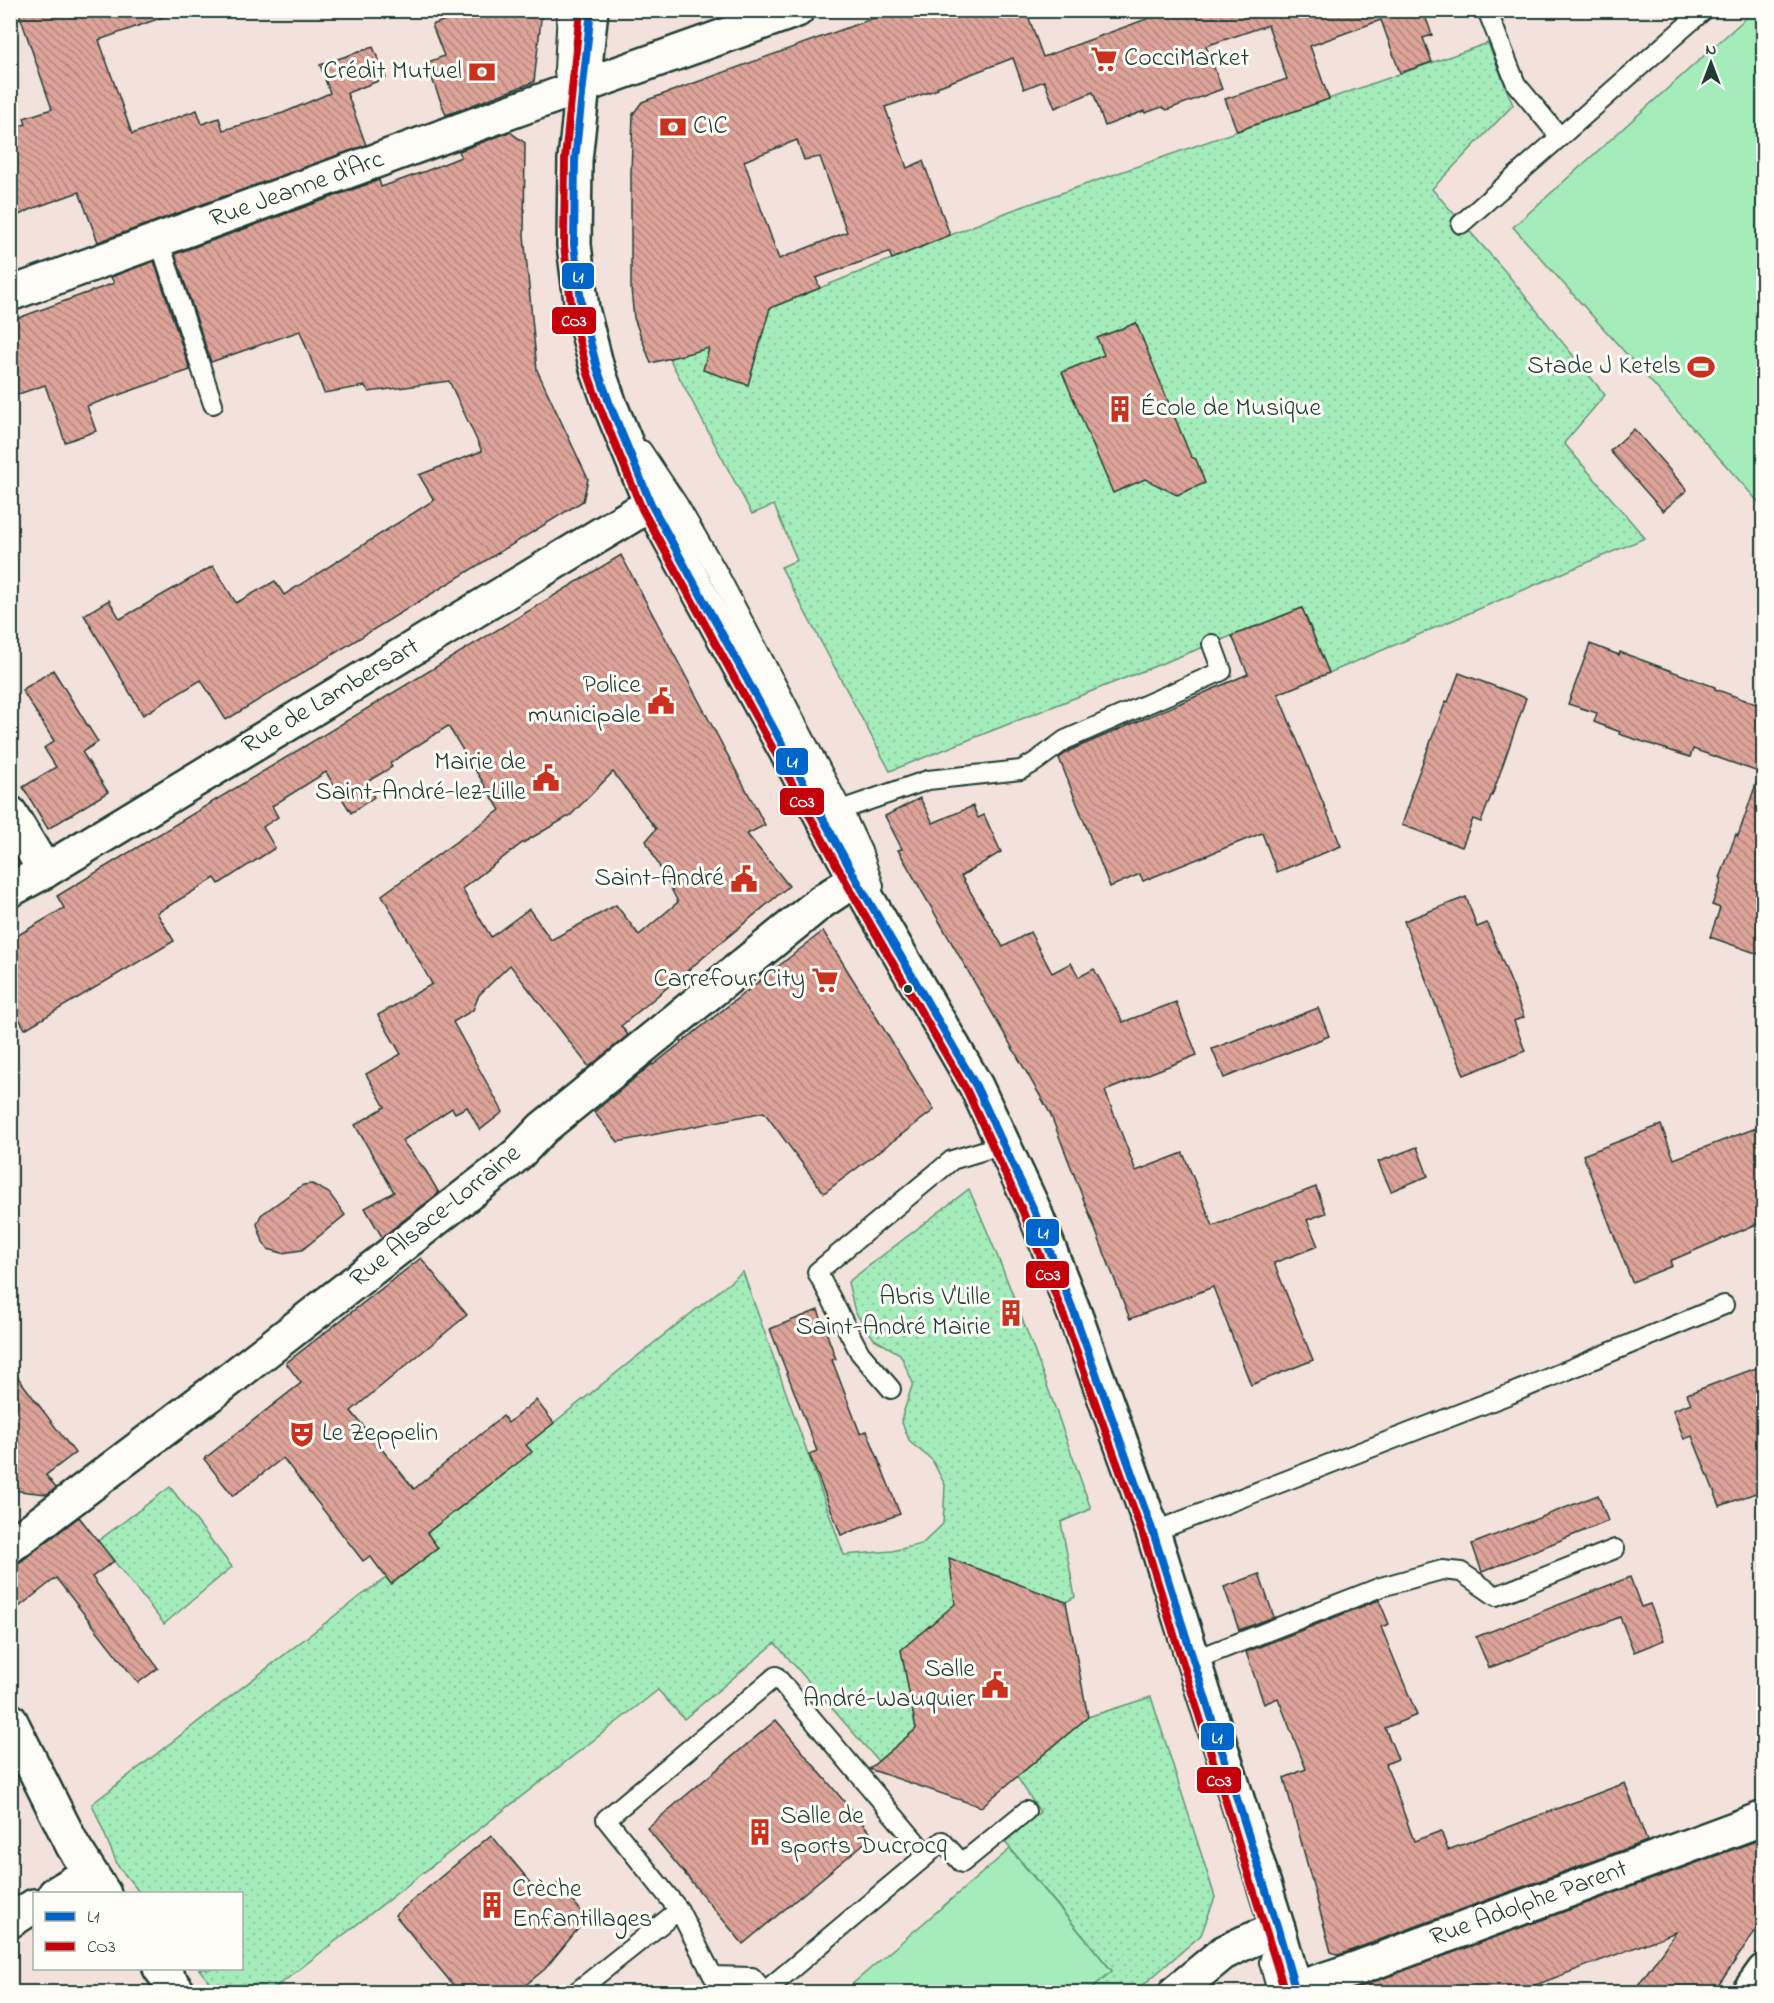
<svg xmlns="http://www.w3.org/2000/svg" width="1774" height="2003" viewBox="0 0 1774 2003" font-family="'Indie Flower',sans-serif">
<defs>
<pattern id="grass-dots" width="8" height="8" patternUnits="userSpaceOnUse" patternTransform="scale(1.5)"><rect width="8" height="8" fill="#a4ecba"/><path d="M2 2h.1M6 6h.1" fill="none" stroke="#8dcba0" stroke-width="1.8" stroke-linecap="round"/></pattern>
<pattern id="building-back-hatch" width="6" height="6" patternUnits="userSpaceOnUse" patternTransform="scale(1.5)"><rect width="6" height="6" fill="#dda399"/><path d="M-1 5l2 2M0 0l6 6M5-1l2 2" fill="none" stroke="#b3867e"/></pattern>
</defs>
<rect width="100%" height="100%" fill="#f3e1db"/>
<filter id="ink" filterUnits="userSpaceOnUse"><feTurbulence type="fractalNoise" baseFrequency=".0167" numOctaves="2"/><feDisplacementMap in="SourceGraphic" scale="12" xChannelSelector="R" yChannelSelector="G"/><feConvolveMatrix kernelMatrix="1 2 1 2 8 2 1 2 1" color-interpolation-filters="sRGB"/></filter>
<g filter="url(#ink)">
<!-- grass -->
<g fill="url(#grass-dots)" stroke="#629477" stroke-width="1.5">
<path d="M1488,43L1513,105L1432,189L1504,270L1605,395L1564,443L1645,538L1329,673L1302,608L890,771L781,567L797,560L774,505L752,514L669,358L680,355L768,309L1010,211Z"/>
<path d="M969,1189C1015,1293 1053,1401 1091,1509L1061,1522L1075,1597L1066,1602L959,1562L955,1604L916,1729L878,1761L775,1643L684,1719L658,1690L270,1992H217L199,1969L242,1968V1894L140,1893L118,1866L92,1804L351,1603L386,1578L392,1584L438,1548L427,1533L531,1452L526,1445L743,1272L844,1555L892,1551L922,1544L943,1524L945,1485L932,1460L910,1442L901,1420L913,1383L900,1354L874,1339L855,1312L848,1282Z"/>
<path d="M170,1487L232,1567L164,1624L98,1541Z"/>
<path d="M1151,1697L1215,1897L1201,1935L1135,1992H1087L1112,1971L1005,1842L1040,1812L1017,1777L1088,1717Z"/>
</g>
<!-- pitch -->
<g fill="#a4ecba" stroke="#629477" stroke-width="1.5">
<path d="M1755,10L1764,11L1763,507L1513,227Z"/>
<path d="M1010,1849L1112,1971L1087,1992H843Z"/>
</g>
<!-- building -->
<g fill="url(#building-back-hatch)" stroke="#1f3d34" stroke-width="1.5" fill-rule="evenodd">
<path d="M18,10H169V15L99,40L132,134L197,110L202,124L219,118L223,130L283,113L330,93L320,65L373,47L386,78L347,93L366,145L98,242L79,192L34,208L10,219V129L26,124L24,118L52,109Z"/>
<path d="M474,10H542L534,82L446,115L426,63L444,56L432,25Z"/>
<path d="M896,10H1026L1043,57L1171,10H1423L1432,35L1423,38L1432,62L1400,73L1381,20L1310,46L1329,99L1237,131L1225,99L1287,79L1268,25L1206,46L1222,89L1167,110L1162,107L1145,113L1144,111L1105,126L1093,92L1055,108L1044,81L1024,89L1013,58L937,87L938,89L885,107L907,168L923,161L950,235L892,259L889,252L816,278L820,288L770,308L748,385L703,370L709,348L651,363L634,318L631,289V174L633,114L642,102ZM797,140L804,160L820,157L847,232L779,259L744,161Z"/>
<path d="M510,132L525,143L524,235L537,370L588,479L583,501L226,720L201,680L143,715L84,615L109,600L120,619L213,566L236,603L275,581L284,595L434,500L419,475L482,451L449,381L369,392L365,386L324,393L300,331L211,362L175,254L379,180L381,187L426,171L461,157L459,151Z"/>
<path d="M154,261L190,370L87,406L96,431L65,442L45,385L10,397V321L114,283L111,277Z"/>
<path d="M1136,323L1191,457L1196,459L1205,483L1177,495L1145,479L1113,493L1062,372L1104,355L1097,338Z"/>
<path d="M1634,429L1687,490L1663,511L1610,451Z"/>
<path d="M621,555L765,825L747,834L789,886L621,1026L628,1035L589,1067L510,965L479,995L473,1010L453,1022L503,1112L480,1130L467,1107L455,1113L452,1108L402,1141L426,1171L439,1193L382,1237L365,1208L394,1192L355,1125L385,1107L366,1074L401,1054L378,1015L432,984L382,895L500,810L448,726L390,763L392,767L365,783L374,797L351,813L326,772L272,806L278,817L263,827L275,848L219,884L215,878L157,913L174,941L25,1029L10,1003V940L64,908L57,896ZM613,772L656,829L646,841L678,902L639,935L616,905L551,940L529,909L491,937L462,889L521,844L571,815Z"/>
<path d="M1302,608L1329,673L1278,694L1341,846L1277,872L1262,833L1143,881L1140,874L1110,887L1059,758L1071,750L1248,674L1232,636Z"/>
<path d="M1590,644L1619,655L1620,652L1715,687V689L1764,707V774L1693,749L1690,757L1619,734L1620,732L1594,722L1597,713L1568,704Z"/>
<path d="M53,670L98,742L82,752L108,792L48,829L23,787L56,767L44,748L54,741L22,690Z"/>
<path d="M1459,673L1526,698L1492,796H1491L1481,822L1473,819L1462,847L1402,825L1412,796H1410L1446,701L1448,702Z"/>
<path d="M1759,775L1764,776V956L1710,937L1720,908L1712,905L1722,879L1720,878L1736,834L1738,836Z"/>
<path d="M920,798L933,823L973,806L978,818L984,815L1001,852L961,876L1003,947L1030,932L1052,973L1071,963L1079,977L1094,969L1123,1022L1176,1002L1197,1055L1105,1091L1136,1171L1183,1153L1213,1226L1316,1187L1326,1213L1307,1220L1318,1246L1274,1263L1313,1360L1251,1385L1213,1287L1130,1319L1050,1113L898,850L902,849L885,816Z"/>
<path d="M1466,897L1477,927L1487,923L1515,992H1514L1524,1017L1514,1021L1525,1051L1464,1075L1452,1045L1451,1046L1404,921Z"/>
<path d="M823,931L934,1110L824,1193L764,1112L618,1142L594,1112L652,1064L653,1065Z"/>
<path d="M1318,1008L1329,1036L1224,1078L1212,1049Z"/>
<path d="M1661,1125L1674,1159L1764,1125V1221L1670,1261L1672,1266L1632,1282L1583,1155Z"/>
<path d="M1417,1147L1428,1176L1391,1191L1378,1162Z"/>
<path d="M312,1184L329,1193L345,1215L302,1250L282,1253L268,1249L263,1242L257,1224L261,1215L303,1185Z"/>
<path d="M421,1258L467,1315L351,1411L414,1489L503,1416L508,1423L536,1400L554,1423L526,1445L532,1452L427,1533L438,1548L391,1584L370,1556L363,1561L283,1458L233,1496L204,1459L301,1383L286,1363Z"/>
<path d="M818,1310L836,1359L832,1360L860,1433L867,1431L900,1514L841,1535L809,1454L817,1451L770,1329Z"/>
<path d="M1764,1365V1490L1720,1506L1692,1436L1684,1439L1673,1410L1691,1403L1687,1394Z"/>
<path d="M10,1367L75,1453L46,1475L56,1488L47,1494L10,1490Z"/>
<path d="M1598,1495L1608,1521L1482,1572L1472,1544Z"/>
<path d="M79,1517L114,1561L92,1577L158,1668L138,1683L56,1578L10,1614V1570Z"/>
<path d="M949,1558L1066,1602L1088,1717L981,1807L869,1769L916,1729L901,1650L955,1604Z"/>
<path d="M1259,1574L1274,1617L1239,1630L1224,1587Z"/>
<path d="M1630,1577L1641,1607L1650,1604L1664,1640L1634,1652L1620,1617L1489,1668L1476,1637Z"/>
<path d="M1379,1600L1389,1624L1381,1627L1417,1715L1385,1728L1398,1759L1386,1764L1414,1841L1441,1831L1448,1850L1625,1783L1647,1841L1344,1953L1339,1955L1331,1952L1284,1778L1306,1769L1278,1698L1264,1704L1246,1652Z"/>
<path d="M776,1720L873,1836L743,1944L647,1828Z"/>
<path d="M491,1835L542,1896L558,1883L587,1918L545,1969L517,1992H459L395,1915Z"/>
<path d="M1764,1838V1918L1714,1992H1633L1676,1932L1517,1992H1346Z"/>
</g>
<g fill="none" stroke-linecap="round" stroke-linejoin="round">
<defs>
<g id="service">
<path d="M567,10L564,70L567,98"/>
<path d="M1487,10L1516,84L1560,137L1704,10"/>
<path d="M1461,224L1560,137"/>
<path d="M159,240L213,404"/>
<path d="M642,450L678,504L718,573L847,819L862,851L874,886"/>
<path d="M832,813L928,780L1021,770L1035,762L1065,740L1222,671L1212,644"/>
<path d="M891,1389L860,1353L817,1272L952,1160L1005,1144"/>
<path d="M1153,1532L1510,1394L1724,1305"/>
<path d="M1194,1660L1381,1587L1442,1570L1461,1572L1496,1596L1615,1549"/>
<path d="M927,1855L942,1841L962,1863L1026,1811"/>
<path d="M679,1910L606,1819L776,1676L927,1855L764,1992"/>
<path d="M1276,1937L1269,1962L1277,1992"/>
<path d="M576,1992L679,1910L713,1976L752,1977L765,1992"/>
</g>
<g id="minor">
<path d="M10,294L521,108L797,10"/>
<path d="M10,813L45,871"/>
<path d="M10,1546L220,1387L500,1169L519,1153L543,1128L821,902L856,879"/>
<path d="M10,1720L73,1846L104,1894"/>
<path d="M55,1894L89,1873"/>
<path d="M10,1921L34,1906"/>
<path d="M160,1968L178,1992"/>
<path d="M1295,1989L1350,1971L1764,1818"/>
<path d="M1176,1992L1223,1953L1246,1942L1278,1929"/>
</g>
<g id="tertiary">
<path d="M10,890L45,871L651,504"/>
<path d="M1749,1992L1764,1971"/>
</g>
<path id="primary" d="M591,10L575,160L574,245L582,309L597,368L610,405L651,504L856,879L976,1086L1033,1208L1075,1315L1153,1532L1278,1929L1296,1992"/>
</defs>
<!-- service casing -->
<use href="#service" stroke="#1f3d34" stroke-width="22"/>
<!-- minor casing -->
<use href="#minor" stroke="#1f3d34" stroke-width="38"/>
<!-- tertiary casing -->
<use href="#tertiary" stroke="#1f3d34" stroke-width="38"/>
<!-- primary casing -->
<use href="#primary" stroke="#1f3d34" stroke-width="38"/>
<!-- service -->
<use href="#service" stroke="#fdfcf7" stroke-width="18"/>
<!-- minor -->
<use href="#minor" stroke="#fdfcf7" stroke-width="33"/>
<!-- tertiary -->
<use href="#tertiary" stroke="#fdfcf7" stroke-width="33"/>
<!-- primary -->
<use href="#primary" stroke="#fdfcf7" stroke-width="33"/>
<defs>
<path id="bus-1" d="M591,10L575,160L574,245L582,309L597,368L610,405L651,504L856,879L976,1086L1033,1208L1075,1315L1153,1532L1278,1929L1296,1992"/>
<path id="bus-2" d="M580,10L565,159L564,245L572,312L587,371L600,408L642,509L847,884L967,1091L1023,1212L1065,1319L1143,1535L1285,1992"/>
</defs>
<!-- bus-1 casing -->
<use href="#bus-1" stroke="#fdfcf7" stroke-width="12"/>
<!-- bus-2 casing -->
<use href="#bus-2" stroke="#fdfcf7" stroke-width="12"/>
<!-- bus-1 -->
<use href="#bus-1" stroke="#06c" stroke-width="8"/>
<!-- bus-2 -->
<use href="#bus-2" stroke="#c5000a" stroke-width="8"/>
</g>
</g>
<!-- icons -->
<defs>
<symbol id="supermarket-bare" viewBox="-9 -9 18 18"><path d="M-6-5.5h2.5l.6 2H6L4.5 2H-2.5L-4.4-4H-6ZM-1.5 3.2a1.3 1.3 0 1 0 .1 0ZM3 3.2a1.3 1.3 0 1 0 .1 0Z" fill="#c8321e" stroke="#fdfcf7" stroke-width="2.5" paint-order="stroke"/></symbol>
<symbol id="bank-bare" viewBox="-9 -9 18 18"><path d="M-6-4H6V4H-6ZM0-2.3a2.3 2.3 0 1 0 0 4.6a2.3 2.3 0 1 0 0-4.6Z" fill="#c8321e" stroke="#fdfcf7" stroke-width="2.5" paint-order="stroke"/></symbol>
<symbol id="stadium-bare" viewBox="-9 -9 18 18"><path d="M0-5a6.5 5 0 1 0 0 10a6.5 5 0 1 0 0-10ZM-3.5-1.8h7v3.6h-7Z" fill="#c8321e" stroke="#fdfcf7" stroke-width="2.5" paint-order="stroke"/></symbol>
<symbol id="building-bare" viewBox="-9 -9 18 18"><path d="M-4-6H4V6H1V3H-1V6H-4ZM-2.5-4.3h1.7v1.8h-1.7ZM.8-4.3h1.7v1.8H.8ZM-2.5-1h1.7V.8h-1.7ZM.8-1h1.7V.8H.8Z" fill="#c8321e" stroke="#fdfcf7" stroke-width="2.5" paint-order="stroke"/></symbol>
<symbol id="civic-bare" viewBox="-9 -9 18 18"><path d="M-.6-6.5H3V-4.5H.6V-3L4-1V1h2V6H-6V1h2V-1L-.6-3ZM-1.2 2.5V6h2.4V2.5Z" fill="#c8321e" stroke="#fdfcf7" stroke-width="2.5" paint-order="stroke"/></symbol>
<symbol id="theatre-bare" viewBox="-9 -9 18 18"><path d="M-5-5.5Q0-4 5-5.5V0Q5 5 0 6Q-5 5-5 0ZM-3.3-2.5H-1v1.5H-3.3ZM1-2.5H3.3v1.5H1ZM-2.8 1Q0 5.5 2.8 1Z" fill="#c8321e" stroke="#fdfcf7" stroke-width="2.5" paint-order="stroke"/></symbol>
</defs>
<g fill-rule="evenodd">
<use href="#supermarket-bare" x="1085" y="40" width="38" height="38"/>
<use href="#bank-bare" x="463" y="53" width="38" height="38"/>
<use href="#bank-bare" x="654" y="108" width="38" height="38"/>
<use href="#stadium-bare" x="1682" y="348" width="38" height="38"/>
<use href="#building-bare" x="1101" y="390" width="38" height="38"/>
<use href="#civic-bare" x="642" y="682" width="38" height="38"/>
<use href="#civic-bare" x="527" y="759" width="38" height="38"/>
<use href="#civic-bare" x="725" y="860" width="38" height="38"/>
<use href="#supermarket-bare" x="806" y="961" width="38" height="38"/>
<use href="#building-bare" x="992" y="1294" width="38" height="38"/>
<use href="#theatre-bare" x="283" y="1415" width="38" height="38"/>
<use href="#civic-bare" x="976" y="1666" width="38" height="38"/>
<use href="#building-bare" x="741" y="1813" width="38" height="38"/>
<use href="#building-bare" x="473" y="1886" width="38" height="38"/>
</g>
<!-- markers -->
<circle fill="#1f3d34" stroke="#fdfcf7" stroke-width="2" cx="908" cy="989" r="5"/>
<g text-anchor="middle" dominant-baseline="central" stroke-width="6" stroke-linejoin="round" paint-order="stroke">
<!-- poi labels -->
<g font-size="26" fill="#1f3d34" stroke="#fdfcf7" text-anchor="end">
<text x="1124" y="59" text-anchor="start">CocciMarket</text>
<text x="462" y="72">Crédit Mutuel</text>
<text x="693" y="127" text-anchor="start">CIC</text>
<text x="1681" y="367">Stade J Ketels</text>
<text x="1140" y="409" text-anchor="start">École de Musique</text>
<text x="641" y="686">Police<tspan x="641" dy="30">municipale</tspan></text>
<text x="526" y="763">Mairie de<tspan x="526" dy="30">Saint-André-lez-Lille</tspan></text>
<text x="724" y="879">Saint-André</text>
<text x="805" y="980">Carrefour City</text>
<text x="991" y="1298">Abris V'Lille<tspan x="991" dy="30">Saint-André Mairie</tspan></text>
<text x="322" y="1434" text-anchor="start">Le Zeppelin</text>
<text x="975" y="1670">Salle<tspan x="975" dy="30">André-Wauquier</tspan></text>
<text x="780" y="1817" text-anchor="start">Salle de<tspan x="780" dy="30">sports Ducrocq</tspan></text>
<text x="512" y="1890" text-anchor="start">Crèche<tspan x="512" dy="30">Enfantillages</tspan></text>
</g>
<!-- street labels -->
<g font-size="26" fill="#1f3d34" stroke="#fdfcf7">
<text transform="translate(297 190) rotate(-20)">Rue Jeanne d'Arc</text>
<text transform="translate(331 697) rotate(-31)">Rue de Lambersart</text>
<text transform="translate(436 1217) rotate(-39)">Rue Alsace-Lorraine</text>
<text transform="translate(1529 1904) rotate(-20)">Rue Adolphe Parent</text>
</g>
</g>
<g stroke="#fdfcf7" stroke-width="2">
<rect x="561" y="262" width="34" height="28" rx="6" fill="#06c"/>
<rect x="551" y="306" width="46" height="29" rx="6" fill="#c5000a"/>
<rect x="775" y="747" width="34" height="29" rx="6" fill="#06c"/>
<rect x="779" y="787" width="46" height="29" rx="6" fill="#c5000a"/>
<rect x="1025" y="1218" width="35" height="29" rx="6" fill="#06c"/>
<rect x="1025" y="1260" width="45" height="29" rx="6" fill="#c5000a"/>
<rect x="1200" y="1722" width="35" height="29" rx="6" fill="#06c"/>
<rect x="1196" y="1766" width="46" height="28" rx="6" fill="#c5000a"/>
</g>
<g font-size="16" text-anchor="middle" font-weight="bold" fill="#fff">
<text x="578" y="282">L1</text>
<text x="574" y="326">CO3</text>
<text x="792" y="767">L1</text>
<text x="802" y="807">CO3</text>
<text x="1043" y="1238">L1</text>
<text x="1048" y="1280">CO3</text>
<text x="1217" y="1743">L1</text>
<text x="1219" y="1786">CO3</text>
</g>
<!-- margin -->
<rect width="1774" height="2003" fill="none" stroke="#fdfcf7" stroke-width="36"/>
<rect x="18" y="18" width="1738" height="1967" fill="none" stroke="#1f3d34" stroke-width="2" filter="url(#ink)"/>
<!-- legend -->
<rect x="33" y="1892" width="210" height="78" fill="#fdfcf7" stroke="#a4b0a9" stroke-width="1.5"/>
<rect x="45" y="1912" width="30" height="9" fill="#0066cc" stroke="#a4b0a9" stroke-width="1.5"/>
<text x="87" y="1922" font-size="18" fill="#1f3d34">L1</text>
<rect x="45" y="1942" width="30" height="9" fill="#c5000a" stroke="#a4b0a9" stroke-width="1.5"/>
<text x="87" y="1952" font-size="18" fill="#1f3d34">CO3</text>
<!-- north arrow -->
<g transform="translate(1711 63)" stroke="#fdfcf7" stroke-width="4.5" paint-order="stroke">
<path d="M0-4.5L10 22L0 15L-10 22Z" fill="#1f3d34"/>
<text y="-9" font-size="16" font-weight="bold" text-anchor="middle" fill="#1f3d34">N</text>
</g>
</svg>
